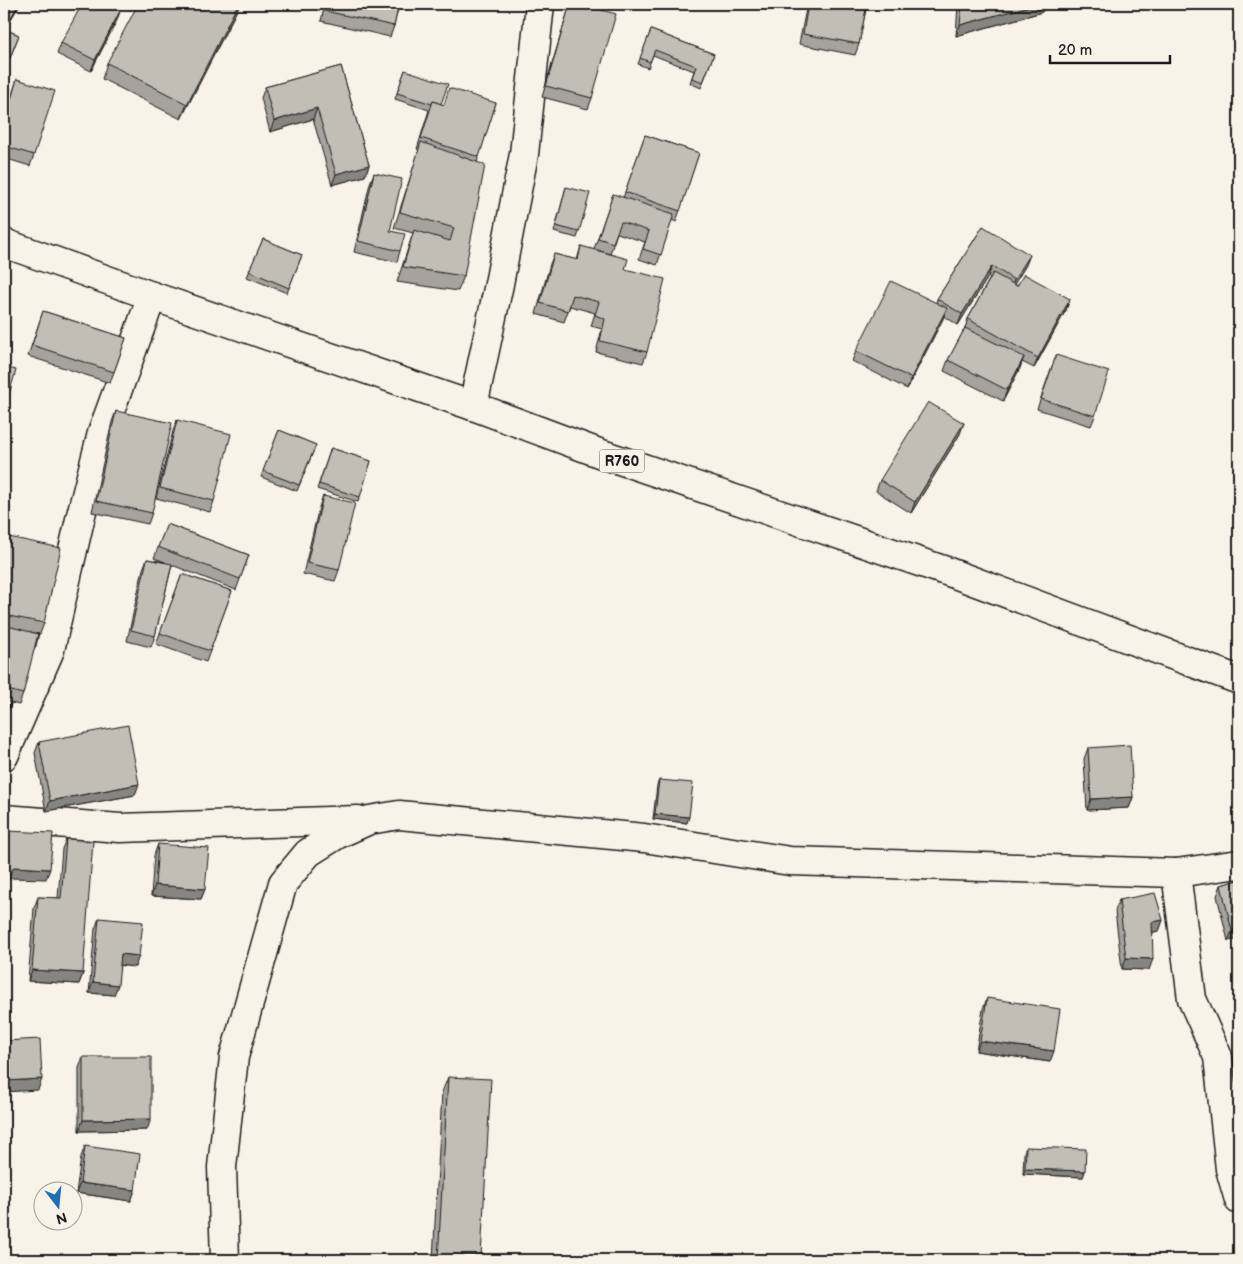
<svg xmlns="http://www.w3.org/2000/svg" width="1243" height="1264" viewBox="0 0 1243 1264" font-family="'Balsamiq Sans',sans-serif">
<rect width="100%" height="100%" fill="#f7f3e8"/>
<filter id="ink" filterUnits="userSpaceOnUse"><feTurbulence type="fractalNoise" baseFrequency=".02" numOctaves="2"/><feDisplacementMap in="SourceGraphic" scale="10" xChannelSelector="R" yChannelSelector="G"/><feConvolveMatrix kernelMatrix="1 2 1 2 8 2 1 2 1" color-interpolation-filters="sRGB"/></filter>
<g filter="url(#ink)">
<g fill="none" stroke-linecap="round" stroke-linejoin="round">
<defs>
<g id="minor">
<path d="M473,406L499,284L524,154L540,4"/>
<path d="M4,756L50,650L81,515L102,433L152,296"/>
<path d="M4,819L120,828L358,820"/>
<path d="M1176,873L1192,999L1218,1057L1230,1169L1239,1200"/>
<path d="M225,1260L222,1167L234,1057L283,883L308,853L338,834L369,820L399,815L644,838L790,861L1176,873L1239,864"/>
</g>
<path id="major" d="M4,243L152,296L473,406L599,453L949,572L1239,680"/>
</defs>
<!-- minor casing -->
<use href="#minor" stroke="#1c1c1c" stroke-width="31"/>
<!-- major casing -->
<use href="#major" stroke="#1c1c1c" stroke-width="31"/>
<!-- minor -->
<use href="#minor" stroke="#f7f3e8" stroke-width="28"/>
<!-- major -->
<use href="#major" stroke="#f7f3e8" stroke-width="28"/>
</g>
<!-- wall -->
<g fill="#a5a39c" stroke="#1c1c1c">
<path d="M4,4H20L8,24L4,22Z"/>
<path d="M325,4H399L394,26L390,37L321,21Z"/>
<path d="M570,4L592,98L588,109L542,97Z"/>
<path d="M807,4H867L859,44L855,55L799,44Z"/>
<path d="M958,4H1045L1042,12L956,36Z"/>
<path d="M239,6L181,119L102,79L107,63Z"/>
<path d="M117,20L91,71L57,54L61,43Z"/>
<path d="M4,29L19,35L5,71L4,70Z"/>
<path d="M651,30L714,54L701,88L690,83L694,71L653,55L648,68L638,64Z"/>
<path d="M341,66L369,165L365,176L332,185L313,119L270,132L261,98L265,87Z"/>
<path d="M405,70L441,104L444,105L496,103L477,162L464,276L458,291L397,282L413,233L394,228L419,150L417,149L429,110L395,99Z"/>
<path d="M17,79L34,155L30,166L4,158V120Z"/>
<path d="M645,135L699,153L676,222L672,220L657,265L639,259L645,242L617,233L610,254L594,249L613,194L623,198Z"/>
<path d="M374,173L390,231L400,251L397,262L354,252L370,183Z"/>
<path d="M566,187L579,232L577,238L554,232Z"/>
<path d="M983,226L1026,265L1014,284L1017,286L1070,299L1066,310L1034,368L1022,362L1020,368L1003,401L944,371L948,360L965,328L968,319L990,278L988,277L958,325L944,316L907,389L852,361L856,351L936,303L937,299Z"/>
<path d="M263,239L302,255L287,293L247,277Z"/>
<path d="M581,246L625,269L647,352L643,363L596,352L602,329L591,326L595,313L570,306L564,322L536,314L550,264L554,254L577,260Z"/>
<path d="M43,311L126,338L110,383L28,356Z"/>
<path d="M1052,366L1095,416L1091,426L1037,409Z"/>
<path d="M116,411L152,513L148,524L92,512L112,422Z"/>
<path d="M177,420L214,501L210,512L156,498L173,431Z"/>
<path d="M279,430L316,445L297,491L261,477Z"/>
<path d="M960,434L911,513L876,491L880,480Z"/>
<path d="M331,448L371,461L358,502L317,489Z"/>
<path d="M323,496L339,570L335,581L303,574L319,507Z"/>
<path d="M167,524L249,555L236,590L172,565L155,636L151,647L127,641L143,569L147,559L165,562L154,558Z"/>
<path d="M4,536L44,623L40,634L30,632L23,694L19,705L4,701Z"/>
<path d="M182,574L232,591L206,662L156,644Z"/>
<path d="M39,742L135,795L46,811L35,753Z"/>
<path d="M1088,748L1133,797L1129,808L1087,810L1084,759Z"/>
<path d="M659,780L687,823L653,819L657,785Z"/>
<path d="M66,839L83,973L79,984L28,981L34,908L38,897L58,898L62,849Z"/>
<path d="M158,844L205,889L201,899L151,896L154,855Z"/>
<path d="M1239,880V939L1228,941L1217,896L1221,885Z"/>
<path d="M1119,900L1163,920L1159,931L1153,932L1149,970L1122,969L1115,911Z"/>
<path d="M99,918L135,967L120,965L114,995L89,993L95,929Z"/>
<path d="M987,998L1050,1062L976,1051L983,1009Z"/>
<path d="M83,1057L147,1130L79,1131V1068Z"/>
<path d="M448,1077L480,1260H433L442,1092Z"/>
<path d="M85,1146L135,1190L131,1201L76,1193L81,1157Z"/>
<path d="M1026,1147L1085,1171L1083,1177L1023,1174L1024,1152Z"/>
</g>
<!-- shaded-wall -->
<g fill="#86857f" stroke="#1c1c1c">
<path d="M19,4H20L8,24L10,19Z"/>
<path d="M238,4H240L239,6L181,119L187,104Z"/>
<path d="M1037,4H1045L1042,12L956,36L960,25Z"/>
<path d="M121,9L117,20L91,71L95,60Z"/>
<path d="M317,108L313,119L270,132L274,121Z"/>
<path d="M369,165L365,176L332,185L336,174Z"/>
<path d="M1030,255L1026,265L1010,291L1014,280Z"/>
<path d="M992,266L988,277L958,325L962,314Z"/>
<path d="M1070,299L1066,310L1034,368L1038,358Z"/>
<path d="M947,308L943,319L907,389L911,378Z"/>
<path d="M1024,357L1020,368L1003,401L1007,390Z"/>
<path d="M964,423L960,434L911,513L915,502Z"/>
<path d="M139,784L135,795L46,811L50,801Z"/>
<path d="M1133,797L1129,808L1087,810L1091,799Z"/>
<path d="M655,814L689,817L687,823L653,819Z"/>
<path d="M14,867L50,869L46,879L10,878L4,887V882Z"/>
<path d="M155,885L205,889L201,899L151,896Z"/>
<path d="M1163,920L1159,931L1148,933L1152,922Z"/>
<path d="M1239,929V939L1228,941L1232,931Z"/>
<path d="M121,954L139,956L135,967L117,965Z"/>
<path d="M1126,958L1153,959L1149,970L1122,969Z"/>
<path d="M32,970L83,973L79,984L28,981Z"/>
<path d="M93,982L118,985L114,995L89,993Z"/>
<path d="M980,1041L1054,1051L1050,1062L976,1051Z"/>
<path d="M42,1079L38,1090L4,1092V1081Z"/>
<path d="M151,1119L147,1130L79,1131L83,1120Z"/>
<path d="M1025,1169L1085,1171L1083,1177L1023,1174Z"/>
<path d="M80,1183L135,1190L131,1201L76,1193Z"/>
<path d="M464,1255L481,1256L480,1260H462Z"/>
</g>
<!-- building -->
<g fill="#c0beb5" stroke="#1c1c1c">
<path d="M4,4H19L10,19L4,15Z"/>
<path d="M82,4H110L121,9L95,60L61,43Z"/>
<path d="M138,4H238L187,104L107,63Z"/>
<path d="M326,4H399L394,26L325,11Z"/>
<path d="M570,4H580L616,14L592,98L546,86Z"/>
<path d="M808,4H867L859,44L803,34Z"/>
<path d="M962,4H1037L960,25Z"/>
<path d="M4,29L19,35L7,65L4,64Z"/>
<path d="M651,30L714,54L703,82L692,78L696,66L655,50L650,62L640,58Z"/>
<path d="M341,66L369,165L336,174L317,108L274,121L265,87Z"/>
<path d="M405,70L448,84L441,104L433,101L432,104L397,93Z"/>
<path d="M17,79L55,91L34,155L4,146V123Z"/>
<path d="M449,88L496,103L479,157L421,138L433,101L444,105Z"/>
<path d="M645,135L699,153L680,211L625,192Z"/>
<path d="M421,142L485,165L464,276L403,267L414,230L450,241L454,228L400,212Z"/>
<path d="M374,173L402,179L390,231L405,234L400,251L358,241Z"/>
<path d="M566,187L590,193L579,232L556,226Z"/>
<path d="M613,194L674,214L661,255L643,249L649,231L621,222L613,243L598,238Z"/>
<path d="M983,226L1030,255L1014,280L992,266L962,314L937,299Z"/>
<path d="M263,239L302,255L289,288L249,271Z"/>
<path d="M581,246L628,259L625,269L665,279L647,352L600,341L605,319L595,315L599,302L573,295L568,311L540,303L554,254L578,260Z"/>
<path d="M993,273L1017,286L1024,274L1070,299L1038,358L968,319Z"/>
<path d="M891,281L947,308L911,378L856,351Z"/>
<path d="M43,311L126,338L114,372L32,345Z"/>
<path d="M965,328L1024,357L1007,390L948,360Z"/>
<path d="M1056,355L1109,372L1095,416L1041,399Z"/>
<path d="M4,367L16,370L4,412Z"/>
<path d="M928,402L964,423L915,502L880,480Z"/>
<path d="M116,411L172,423L152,513L96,501Z"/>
<path d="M177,420L231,434L214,501L160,488Z"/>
<path d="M279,430L316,445L299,485L263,471Z"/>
<path d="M331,448L371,461L360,497L319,484Z"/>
<path d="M323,496L355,503L339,570L307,563Z"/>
<path d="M167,524L249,555L240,579L158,547Z"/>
<path d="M4,536L61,548L44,623L4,615Z"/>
<path d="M147,559L172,564L155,636L131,630Z"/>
<path d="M182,574L232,591L210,651L160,633Z"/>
<path d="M4,625L38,634L23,694L4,689Z"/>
<path d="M128,725L139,784L50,801L39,742Z"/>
<path d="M1130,745L1133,797L1091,799L1088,748Z"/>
<path d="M659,780L693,783L689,817L655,814Z"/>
<path d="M6,831L53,833L50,869L14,867L4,882V834Z"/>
<path d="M66,839L93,841L83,973L32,970L38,897L61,898Z"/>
<path d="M158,844L209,848L205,889L155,885Z"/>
<path d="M1239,880V929L1232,931L1221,885Z"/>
<path d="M1155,893L1163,920L1152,922L1153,959L1126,958L1119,900Z"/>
<path d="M99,918L143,922L139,956L121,954L118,985L93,982Z"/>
<path d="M987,998L1060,1009L1054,1051L980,1041Z"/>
<path d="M40,1039L42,1079L4,1081V1041Z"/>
<path d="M83,1057H151V1119L83,1120Z"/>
<path d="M448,1077L491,1079L481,1256L464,1255V1260H438Z"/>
<path d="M85,1146L140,1154L135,1190L80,1183Z"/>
<path d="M1026,1147L1086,1149L1085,1171L1025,1169Z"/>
</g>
</g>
<g text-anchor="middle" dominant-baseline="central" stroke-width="4" stroke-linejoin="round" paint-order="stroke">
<!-- shield labels -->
<rect fill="#f7f3e8" stroke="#5e5c59" stroke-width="1" x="599.5" y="449.5" width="45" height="23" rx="4"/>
<g font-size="14" font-weight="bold" fill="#1c1c1c">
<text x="622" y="461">R760</text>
</g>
</g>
<!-- margin -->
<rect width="1243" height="1264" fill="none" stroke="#f7f3e8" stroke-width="20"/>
<rect x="10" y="10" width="1223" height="1244" fill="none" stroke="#1c1c1c" stroke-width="2" filter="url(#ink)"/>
<!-- north arrow -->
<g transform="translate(58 1206) rotate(164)"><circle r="24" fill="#f7f3e8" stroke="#9f9d96"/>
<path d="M0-4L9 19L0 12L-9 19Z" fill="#1f6fb2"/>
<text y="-8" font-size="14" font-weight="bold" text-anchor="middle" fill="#1c1c1c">N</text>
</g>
<!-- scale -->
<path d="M1050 55v8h120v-8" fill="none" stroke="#1c1c1c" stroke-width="2.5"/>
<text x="1058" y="55" font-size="15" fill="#1c1c1c" stroke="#f7f3e8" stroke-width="4" paint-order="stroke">20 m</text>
</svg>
